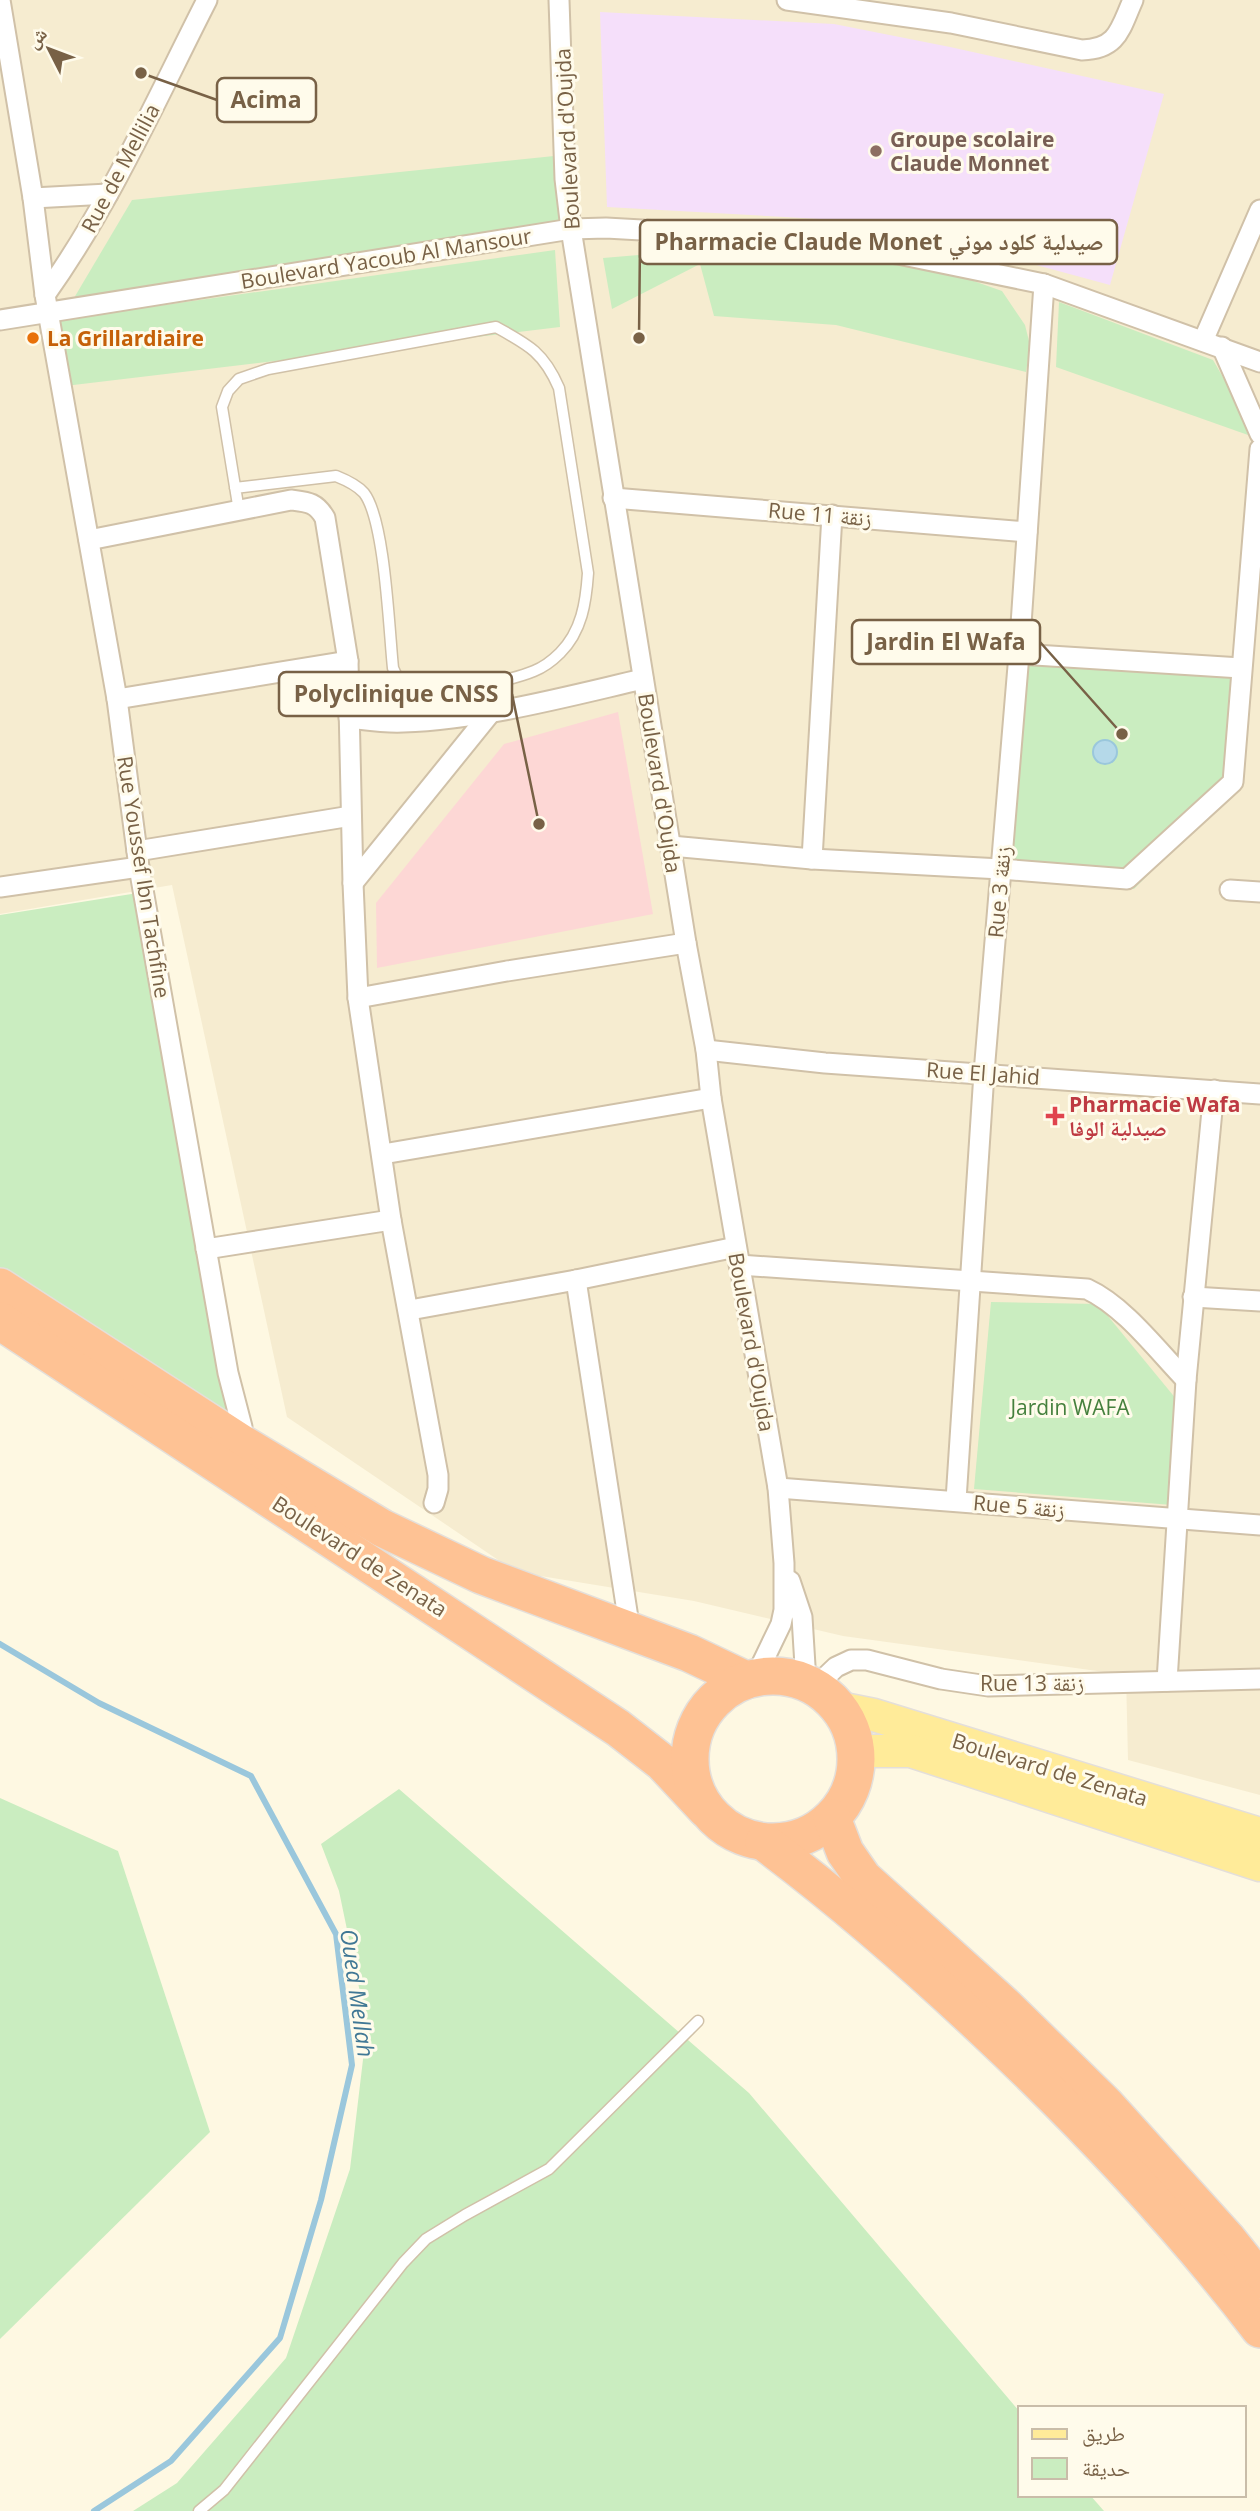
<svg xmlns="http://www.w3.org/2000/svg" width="1260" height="2511" viewBox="0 0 1260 2511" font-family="'Open Sans','Noto Naskh Arabic',sans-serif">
<rect width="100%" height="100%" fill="#fef8e2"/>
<!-- residential -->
<path fill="#f6ecd0" d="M0,0H1260V1795L1128,1760L1126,1675L843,1636L694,1601L516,1572L287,1417L172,885L0,914Z"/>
<!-- education -->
<path fill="#f5dffa" d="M600,12L834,24L950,47L1164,94L1110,285L922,234L838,220L607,207Z"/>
<!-- medical -->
<path fill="#fdd7d5" d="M618,712L653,914L377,968L376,903L504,744Z"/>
<!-- green -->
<g fill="#caedc0">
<path d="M554,156L560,228L74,298L132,200Z"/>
<path d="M710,249L805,253L934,267L1002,291L1025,325L1030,345L1026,372L836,325L714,316L700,264L612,309L603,258Z"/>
<path d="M555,250L560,327L65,386L58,320Z"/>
<path d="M1059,302L1213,360L1235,398L1248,435L1056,367Z"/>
<path d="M1019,654L1241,668L1222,800L1134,889L1001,869Z"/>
<path d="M144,892L230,1420L0,1268V915Z"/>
<path d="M991,1302L1098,1304L1177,1400L1172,1505L974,1489Z"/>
<path d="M399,1789L749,2093L1020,2412V2495H1090L1104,2511H133L177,2483L286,2358L350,2169L367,2026L339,1891L321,1844Z"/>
<path d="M0,1798L118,1851L210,2132L0,2339Z"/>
</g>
<!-- water -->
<circle fill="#b5d9e9" stroke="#9ac7dc" stroke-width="2" cx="1105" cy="752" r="12"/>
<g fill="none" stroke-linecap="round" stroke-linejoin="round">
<!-- stream -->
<path stroke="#9ac7dc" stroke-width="6" d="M0,1644L99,1703L251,1776L336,1934L352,2065L321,2200L280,2338L171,2461L94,2511"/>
<defs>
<g id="lane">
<path d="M235,488L336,476C346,480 357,485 364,493C385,520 389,630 393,668C398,680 404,689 418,693C435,698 515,679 534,671C544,667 552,661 560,653C582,631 586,602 588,573L559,388C544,353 529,345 496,327L268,369L239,379L228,391L222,407L239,511"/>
<path d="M199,2511L224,2490L403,2263L426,2239L465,2215L549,2169L698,2021"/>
</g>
<g id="street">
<path d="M0,0L33,198L45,295L117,699L139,867L228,1373L242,1427L241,1443"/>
<path d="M559,0L565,179L571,229L686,943L706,1050L711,1098L778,1488L784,1563V1610L781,1624L755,1678"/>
<path d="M787,0L951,23L1082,50C1118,49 1120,29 1133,0"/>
<path d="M33,198L108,194"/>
<path d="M45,295C110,204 156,100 207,0"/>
<path d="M0,320L571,229L606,228L766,237L898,254L1044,284L1260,362"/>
<path d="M1203,341L1260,210"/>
<path d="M1222,347L1260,434"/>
<path d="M613,498L1027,532"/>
<path d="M89,540L291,500C307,502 316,502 325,518L348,661L353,883L358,998L391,1220L438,1475V1489L434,1503"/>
<path d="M1019,654L1241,668"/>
<path d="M117,699L348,661"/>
<path d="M349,718C367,720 385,723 403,722C484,719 565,697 643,679"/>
<path d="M671,846L812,859L1001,869L1127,879L1233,782L1260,449"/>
<path d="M137,851L351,816"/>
<path d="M812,859L832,515"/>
<path d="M353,883L492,711"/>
<path d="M0,887L139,867"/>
<path d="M1230,890L1260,892"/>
<path d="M358,998L507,971L686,943"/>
<path d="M706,1050L825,1063L1260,1094"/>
<path d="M383,1154L711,1098"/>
<path d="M206,1249L391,1220"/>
<path d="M739,1265L1087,1289C1124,1306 1157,1350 1186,1380"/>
<path d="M576,1280L630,1631"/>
<path d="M1193,1297L1260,1301"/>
<path d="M410,1310L576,1280L736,1247"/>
<path d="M778,1488L1260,1525"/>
<path d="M956,1500L984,1073L1019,654L1044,284"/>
<path d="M790,1581L802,1617L806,1682"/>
<path d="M1167,1681L1186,1380L1214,1090"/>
<path d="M815,1687L836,1667L851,1660H867L941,1679L988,1686L1260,1679"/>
</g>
<g id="primary">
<path d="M839,1708L874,1715L1260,1834"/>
<path d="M856,1751H911L1260,1865"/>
</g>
<g id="highway">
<path d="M0,1287L241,1443L382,1528L481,1575L689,1653L746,1680"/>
<path d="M0,1321L618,1728L663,1763L706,1809"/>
<circle cx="773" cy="1759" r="83"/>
<path d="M832,1818L845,1852L863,1878L1005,2006L1105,2104L1228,2240L1260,2280"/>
<path d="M764,1842C843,1901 915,1964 987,2032C1085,2124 1178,2222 1260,2329"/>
</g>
</defs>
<!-- lane casing -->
<use href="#lane" stroke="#d0c1a8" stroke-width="13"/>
<!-- street casing -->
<use href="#street" stroke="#d0c1a8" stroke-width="23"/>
<!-- primary casing -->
<use href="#primary" stroke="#e4dfda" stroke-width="35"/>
<!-- highway casing -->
<use href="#highway" stroke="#e4dfda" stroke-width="40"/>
<!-- lane -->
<use href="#lane" stroke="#fff" stroke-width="10"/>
<!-- street -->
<use href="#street" stroke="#fff" stroke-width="19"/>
<!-- primary -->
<use href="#primary" stroke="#ffeb99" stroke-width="32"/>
<!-- highway -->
<use href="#highway" stroke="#fec294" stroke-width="37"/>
</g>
<!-- markers -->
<circle fill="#8d6e63" stroke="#fffbeb" stroke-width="2.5" cx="876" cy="151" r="7"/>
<circle fill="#e8710a" stroke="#fffbeb" stroke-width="2.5" cx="33" cy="338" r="7"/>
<path fill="#e0444e" stroke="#fffbeb" stroke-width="2.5" d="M1051.5 1105.5h7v7h7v7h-7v7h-7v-7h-7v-7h7z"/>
<g text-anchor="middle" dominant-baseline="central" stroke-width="6" stroke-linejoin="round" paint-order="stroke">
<!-- street labels -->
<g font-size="21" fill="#786146" stroke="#fffbeb">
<text transform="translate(567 139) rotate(-93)">Boulevard d'Oujda</text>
<text transform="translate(120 168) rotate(-62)">Rue de Mellilia</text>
<text transform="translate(386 258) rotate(-9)">Boulevard Yacoub Al Mansour</text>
<text transform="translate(820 514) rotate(5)">Rue 11 زنقة</text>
<text transform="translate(660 783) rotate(81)">Boulevard d'Oujda</text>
<text transform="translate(144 877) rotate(81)">Rue Youssef Ibn Tachfine</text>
<text transform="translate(999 892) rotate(-85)">Rue 3 زنقة</text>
<text transform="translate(983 1073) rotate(4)">Rue El Jahid</text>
<text transform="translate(752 1342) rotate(80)">Boulevard d'Oujda</text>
<text transform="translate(1019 1506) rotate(5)">Rue 5 زنقة</text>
<text transform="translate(360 1556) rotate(33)">Boulevard de Zenata</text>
<text x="1032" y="1683">Rue 13 زنقة</text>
<text transform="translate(1050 1769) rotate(17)">Boulevard de Zenata</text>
</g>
<!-- education labels -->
<g font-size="21" font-weight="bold" fill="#785e54" stroke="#fffbeb" text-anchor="start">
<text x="890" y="139">Groupe scolaire<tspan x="890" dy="24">Claude Monnet</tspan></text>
</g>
<!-- food labels -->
<g font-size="21" font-weight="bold" fill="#c56008" stroke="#fffbeb" text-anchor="start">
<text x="47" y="338">La Grillardiaire</text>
</g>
<!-- health labels -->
<g font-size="21" font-weight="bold" fill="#be3a42" stroke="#fffbeb" text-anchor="start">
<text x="1069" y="1104">Pharmacie Wafa<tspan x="1069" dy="24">صيدلية الوفا</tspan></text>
</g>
<!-- park labels -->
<g font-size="21" fill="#45803d" stroke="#fffbeb">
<text x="1070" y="1407">Jardin WAFA</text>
</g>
<!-- water labels -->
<g font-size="23" font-style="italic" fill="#417895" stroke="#fffbeb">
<text transform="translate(358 1993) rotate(82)">Oued Mellah</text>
</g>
</g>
<!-- callouts -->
<path fill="none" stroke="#786146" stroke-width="2.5" d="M141 73L217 100M639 338L640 242M1122 734L1040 642M539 824L512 694"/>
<g fill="#786146" stroke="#fffbeb" stroke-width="2.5">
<circle cx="141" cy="73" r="7"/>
<circle cx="639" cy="338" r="7"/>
<circle cx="1122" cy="734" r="7"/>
<circle cx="539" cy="824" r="7"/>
</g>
<g fill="#fffbeb" stroke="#786146" stroke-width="2.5">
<rect x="217" y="78" width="99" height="44" rx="7"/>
<rect x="640" y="220" width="477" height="44" rx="7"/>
<rect x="852" y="620" width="188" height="44" rx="7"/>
<rect x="279" y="672" width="233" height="44" rx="7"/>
</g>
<g font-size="23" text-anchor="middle" font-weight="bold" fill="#786146">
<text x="266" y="108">Acima</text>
<text x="879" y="250">Pharmacie Claude Monet صيدلية كلود موني</text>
<text x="946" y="650">Jardin El Wafa</text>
<text x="396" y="702">Polyclinique CNSS</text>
</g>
<!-- legend -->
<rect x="1018" y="2406" width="228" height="91" fill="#fffbeb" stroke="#c9bda9" stroke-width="2"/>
<rect x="1032" y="2429" width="35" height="10" fill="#ffeb99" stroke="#c9bda9" stroke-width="2"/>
<text x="1082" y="2441" font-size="21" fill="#786146">طريق</text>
<rect x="1032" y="2458" width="35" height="21" fill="#caedc0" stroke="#c9bda9" stroke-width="2"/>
<text x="1082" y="2476" font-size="21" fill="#786146">حديقة</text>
<!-- north arrow -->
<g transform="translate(49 49) rotate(312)" stroke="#fffbeb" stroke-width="5" paint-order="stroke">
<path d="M0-5L12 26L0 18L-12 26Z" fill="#786146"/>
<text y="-10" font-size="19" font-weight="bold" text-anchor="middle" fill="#786146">ش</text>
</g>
</svg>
